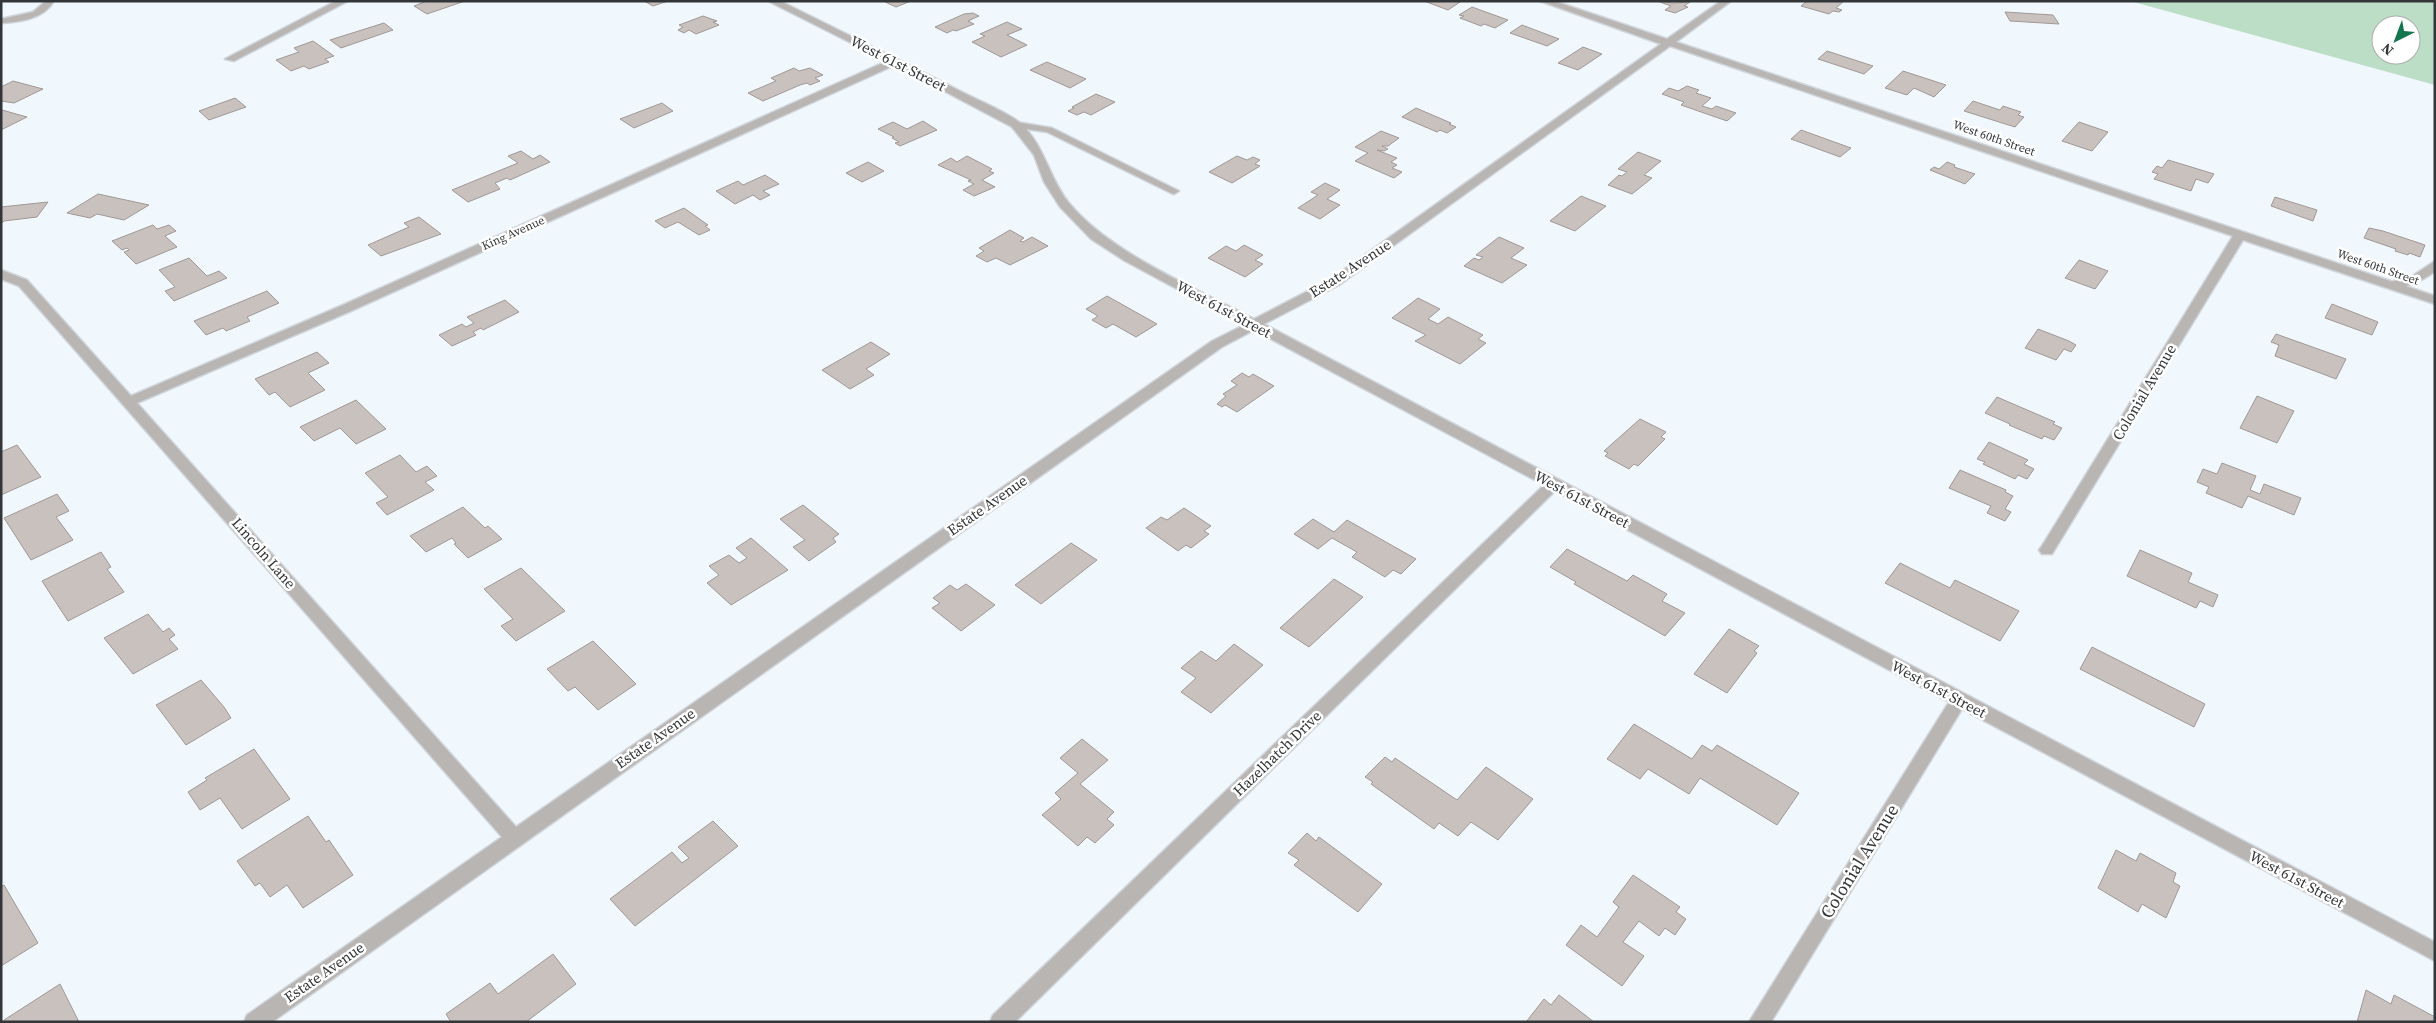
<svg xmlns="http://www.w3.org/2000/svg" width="2436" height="1023" viewBox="0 0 2436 1023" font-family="'Source Serif 4',serif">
<rect width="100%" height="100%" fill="#f1f8fd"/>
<!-- green -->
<path fill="#bcddc6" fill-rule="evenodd" d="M2130,1H2435V85ZM2381,25H2411V55H2381Z"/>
<!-- building -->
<g fill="#c9c1be" stroke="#a09895">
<path d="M427,1H465L427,14L414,6Z"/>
<path d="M644,1H668L653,6Z"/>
<path d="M883,1H911L896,7Z"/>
<path d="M1424,1H1457L1460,2L1448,10Z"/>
<path d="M1657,1L1673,3L1690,2L1684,6L1688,7L1675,13L1665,10L1671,6Z"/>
<path d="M1807,1H1844L1836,8L1842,10L1839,12L1833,11L1829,14L1801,6Z"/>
<path d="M1472,7L1508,20L1495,28L1484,24L1481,26L1460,18L1464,16L1459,15Z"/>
<path d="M2005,12L2053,15L2059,24L2010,21Z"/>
<path d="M973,13L979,16L968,21L974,24L956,31L953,30L947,33L935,27L964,14Z"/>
<path d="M703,16L717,21L713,22L719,25L696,34L689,30L684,33L678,30L683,27L679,25Z"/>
<path d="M1007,22L1022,29L1007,35L1027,45L1001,57L972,42L985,36L980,34Z"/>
<path d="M384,23L393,30L341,48L330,40Z"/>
<path d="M1522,25L1559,39L1547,46L1510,33Z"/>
<path d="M313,41L334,56L325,59L329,62L309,69L304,66L291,71L276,60L299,52L294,48Z"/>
<path d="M1583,47L1602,54L1578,70L1558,63Z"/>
<path d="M1827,51L1873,66L1864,74L1818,59Z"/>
<path d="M1047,62L1086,79L1070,88L1030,70Z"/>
<path d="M794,68L799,71L810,68L823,75L815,78L820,81L810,85L807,83L800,85L763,101L748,93L776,81L771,78Z"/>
<path d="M1903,71L1946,85L1934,97L1914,88L1907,95L1885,88Z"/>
<path d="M13,81L43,89L14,103L1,101V87Z"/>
<path d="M1687,86L1699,90L1696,93L1711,98L1702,106L1712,109L1716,106L1736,113L1727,121L1681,105L1684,102L1662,94L1669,88L1678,91Z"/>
<path d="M1096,94L1115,102L1091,115L1084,112L1077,115L1068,111L1074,108L1072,107Z"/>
<path d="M235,98L246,107L209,120L199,111Z"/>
<path d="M1973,101L2000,110L2003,106L2021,112L2018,115L2024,117L2015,127L1964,111Z"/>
<path d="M662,103L673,111L634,128L620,119Z"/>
<path d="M1416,108L1451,123L1449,124L1456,127L1447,133L1440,130L1437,132L1402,117Z"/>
<path d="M1,111L2,110L27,117L1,130Z"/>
<path d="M923,121L937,130L900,146L895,143L899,142L892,138L894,137L878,129L893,122L907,129Z"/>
<path d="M2079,122L2108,132L2092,151L2062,141Z"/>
<path d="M1801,130L1851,148L1840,157L1791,139Z"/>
<path d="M1381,131L1399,138L1388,146H1382L1388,149L1384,151L1377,150L1397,158L1391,162L1397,165L1392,168L1402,172L1394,178L1355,161L1368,153L1355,147Z"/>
<path d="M521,151L533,159L540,155L550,162L510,180L507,178L495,183L500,189L468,202L452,190L518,163L508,156Z"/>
<path d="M1638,152L1661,161L1644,175L1652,178L1632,194L1608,185L1619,175L1622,176L1627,172L1618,169Z"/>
<path d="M967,156L992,169L989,171L994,173L982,180L995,187L974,196L963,190L974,184L968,181L971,180L938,165L951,158L957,162Z"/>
<path d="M1237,156L1247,160L1253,157L1260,160L1255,164L1260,166L1232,183L1209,172Z"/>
<path d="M2168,160L2188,166L2214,174L2208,183L2196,179L2191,191L2154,179L2158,174L2152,172L2157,166L2162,168Z"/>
<path d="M868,162L884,171L862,182L846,173Z"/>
<path d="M1947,162L1955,165L1954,167L1975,174L1965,184L1930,170L1934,167L1939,169Z"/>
<path d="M765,175L779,184L763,191L770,195L760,200L753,195L735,204L716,191L738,181L743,185Z"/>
<path d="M1325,183L1340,190L1327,199L1340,205L1320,219L1298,208L1318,195L1311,192Z"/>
<path d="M98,194L149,205L124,220L97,214L90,218L67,213Z"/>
<path d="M1581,196L1606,206L1575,231L1550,221Z"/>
<path d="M2275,197L2317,210L2313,221L2271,206Z"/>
<path d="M48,202L37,217L4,221L1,224V207Z"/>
<path d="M684,208L708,225L705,226L710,230L699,235L678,222L665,228L655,221Z"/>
<path d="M419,217L441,234L381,256L368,245L409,227L404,223Z"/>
<path d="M153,225L157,229L169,225L176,231L165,236L177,247L136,264L124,252L129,250L127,248L122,250L112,241Z"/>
<path d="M2369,228L2383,231L2425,245L2420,257L2409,253L2408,255L2395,251L2396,249L2364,238Z"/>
<path d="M1010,230L1024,238L1020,241L1023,242L1032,237L1048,246L1010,265L996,258L987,262L976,256L984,251L979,248Z"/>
<path d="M1499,237L1524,248L1511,258L1527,265L1502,283L1464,266L1474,258L1479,260L1483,257L1476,255Z"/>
<path d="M1244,245L1263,255L1255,260L1263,264L1245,277L1208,258L1226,246L1236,251Z"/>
<path d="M189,258L207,276L219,271L227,278L174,301L165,291L175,287L159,270Z"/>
<path d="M2079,260L2108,271L2095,289L2065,278Z"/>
<path d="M267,291L279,303L247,317L250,321L226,331L223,328L206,335L194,321Z"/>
<path d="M1107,296L1157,324L1136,337L1113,324L1106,328L1092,320L1098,316L1086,309Z"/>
<path d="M1418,298L1440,309L1428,319L1438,324L1448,317L1483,335L1478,339L1486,343L1460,364L1415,341L1426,335L1392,318Z"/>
<path d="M505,300L519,312L483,330L481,328L473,332L476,335L452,346L439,335L462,324L466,327L474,323L467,317Z"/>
<path d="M2332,304L2378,322L2372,335L2325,318Z"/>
<path d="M2038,329L2069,341L2076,345L2071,352L2064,349L2056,360L2025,348Z"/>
<path d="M2276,334L2346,359L2336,379L2275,356L2279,345L2271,342Z"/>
<path d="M871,342L890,354L866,369L874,375L850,389L822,370Z"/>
<path d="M317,352L329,363L308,373L325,390L290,407L275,392L269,395L255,379Z"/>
<path d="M1242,373L1249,377L1253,374L1274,386L1237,412L1225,405L1222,407L1217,404L1226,396L1223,394L1237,385L1231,381Z"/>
<path d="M2257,396L2294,411L2277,443L2240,428Z"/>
<path d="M1997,397L2055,422L2053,424L2062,428L2054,440L2044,436L2042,439L2009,425L2010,424L1985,413Z"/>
<path d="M356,400L386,429L356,444L340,428L314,441L300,427Z"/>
<path d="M1640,419L1666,432L1661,437L1665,439L1638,466L1634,464L1629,469L1605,456L1608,453L1604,451Z"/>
<path d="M1989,442L2028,460L2024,464L2034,469L2027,479L2018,475L2015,479L1983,464L1985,462L1977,459Z"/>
<path d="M17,445L41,477L1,495V452Z"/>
<path d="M400,455L416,472L427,466L437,476L425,482L434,490L387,515L376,503L388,497L365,473Z"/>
<path d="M2222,463L2256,476L2250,490L2260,494L2264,484L2301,498L2294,515L2248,496L2242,508L2206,493L2209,487L2197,482L2203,469L2217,474Z"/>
<path d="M1960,470L2006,490L2005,492L2013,496L2005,509L2011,512L2005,521L1987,513L1991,506L1949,488Z"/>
<path d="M57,494L69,511L56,517L73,540L31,560L4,518Z"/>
<path d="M803,505L839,534L833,538L836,542L809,561L793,547L805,540L780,519Z"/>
<path d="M463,507L485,528L488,526L502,539L468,558L454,544L456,543L452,538L426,552L410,536Z"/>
<path d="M1184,508L1211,526L1204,531L1209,534L1191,548L1186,545L1178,551L1146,528L1161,517L1167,520Z"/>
<path d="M1313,519L1334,532L1347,520L1416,559L1401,574L1393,570L1385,577L1352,557L1357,552L1332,538L1318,549L1294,534Z"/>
<path d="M751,538L788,570L731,605L707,583L719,575L709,566L729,555L739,563L747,558L736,548Z"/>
<path d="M1071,543L1097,560L1041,604L1015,585Z"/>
<path d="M1567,549L1627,581L1633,575L1667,594L1662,601L1685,613L1665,636L1574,584L1576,582L1550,567Z"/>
<path d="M2140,550L2192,573L2188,582L2218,595L2213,607L2200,601L2196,608L2127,576Z"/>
<path d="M101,552L111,567L107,569L124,592L68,621L42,581Z"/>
<path d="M1900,563L1950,588L1955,580L2019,611L2000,641L1885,583Z"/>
<path d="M521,568L565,611L516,641L501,626L513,619L484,589Z"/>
<path d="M1334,579L1363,597L1309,647L1280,628Z"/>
<path d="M966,584L995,605L961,631L932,608L940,603L933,598L950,585L957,590Z"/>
<path d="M148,614L163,632L169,628L175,635L169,639L178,649L133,674L104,638Z"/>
<path d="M1729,629L1759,646L1754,651L1757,653L1727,693L1694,674Z"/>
<path d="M593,641L636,684L598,710L575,687L568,691L547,669Z"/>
<path d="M1234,644L1263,665L1211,713L1181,692L1196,678L1181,668L1201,651L1216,661Z"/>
<path d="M2092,647L2205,704L2194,727L2080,669Z"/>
<path d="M201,680L224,707L231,718L186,745L156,705Z"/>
<path d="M1634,724L1692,759L1702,745L1712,751L1717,745L1799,793L1777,825L1700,778L1689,794L1648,769L1640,779L1607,759Z"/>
<path d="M1082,739L1108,760L1080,784L1114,812L1107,819L1114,825L1095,843L1087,837L1078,846L1042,815L1061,799L1055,793L1078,773L1060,758Z"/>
<path d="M254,749L290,799L242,829L220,798L200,810L188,792L207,780L205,778Z"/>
<path d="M1385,757L1392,762L1395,758L1457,800L1486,767L1533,799L1498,840L1471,822L1458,836L1439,823L1434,829L1371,784L1373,782L1365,777Z"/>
<path d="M308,816L326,842L329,840L353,875L303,908L287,885L270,897L260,883L255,886L237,861Z"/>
<path d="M713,821L738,846L635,926L610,899L672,852L682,863L689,858L678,847Z"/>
<path d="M1307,833L1316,841L1319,837L1382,884L1358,912L1294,865L1299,860L1288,853Z"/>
<path d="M2116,850L2136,861L2140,853L2176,873L2173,882L2180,886L2166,918L2142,904L2138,912L2098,888Z"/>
<path d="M1633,875L1680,907L1676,912L1686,919L1675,935L1665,928L1659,936L1639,921L1623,942L1644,956L1622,986L1566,945L1581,925L1597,937L1619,907L1613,902Z"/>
<path d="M4,885L38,943L1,966V887Z"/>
<path d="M553,954L576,984L526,1022H451L446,1014L490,983L498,994Z"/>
<path d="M60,984L79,1022H4V1020Z"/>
<path d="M2366,990L2391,1004L2394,995L2435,1017L2434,1022H2357Z"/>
<path d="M1559,995L1594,1022H1526L1544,999L1551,1005Z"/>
</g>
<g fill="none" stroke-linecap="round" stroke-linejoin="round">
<defs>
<g id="lane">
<path d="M46,1H54C43,19 21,22 1,23V19L33,12Z"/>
<path d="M1016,122L1052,128L1179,191L1174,194L1171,193L1047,132L1013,127L1012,125Z"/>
<path d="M2435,261V271C2425,280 2395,294 2385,285L2386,283L2411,277Z"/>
</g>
<g id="street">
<path d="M336,1H348L234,61L225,59Z"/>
<path d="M768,1H780C840,31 900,60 960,91C975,99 1009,113 1020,123C1045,145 1049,179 1069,203C1110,253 1197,289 1254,319L1331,279L1661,44L1540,1H1554L1667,39L1721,1H1731L1676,42L2435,296V304L2243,240L2052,554H2042L2039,550L2042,546L2233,236L1670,46L1339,285L1264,324L2435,942V961L1962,709L1771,1022H1749L1949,702L1555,491L1015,1022H990L993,1015L1544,485L1254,330L1222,347L272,1022H244L247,1015L502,837L19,286L1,279V270L27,280L131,396L343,305L887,61ZM895,65L1012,127L1034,155L1044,182L1060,207L1091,239L1125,261L1244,325L1212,341L516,827L137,403L351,311Z"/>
</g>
</defs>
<!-- lane casing -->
<use href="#lane" stroke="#cfd5da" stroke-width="3"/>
<!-- street casing -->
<use href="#street" stroke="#cfd5da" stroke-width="3"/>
<!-- lane -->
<use href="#lane" fill="#b8b5b3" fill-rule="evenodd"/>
<!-- street -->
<use href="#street" fill="#b8b5b3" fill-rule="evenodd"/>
</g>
<g text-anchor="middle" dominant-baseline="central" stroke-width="5" stroke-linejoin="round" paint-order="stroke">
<!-- far-street labels -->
<g font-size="12" fill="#333638" stroke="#fff">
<text transform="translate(1994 138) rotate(19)">West 60th Street</text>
<text transform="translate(513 233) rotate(-24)">King Avenue</text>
<text transform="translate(2378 267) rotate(19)">West 60th Street</text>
</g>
<!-- street labels -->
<g font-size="15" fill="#333638" stroke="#fff">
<text transform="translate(898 63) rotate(27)">West 61st Street</text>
<text transform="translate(1350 268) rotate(-33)">Estate Avenue</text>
<text transform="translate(1224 309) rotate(28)">West 61st Street</text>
<text transform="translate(2144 392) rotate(-59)">Colonial Avenue</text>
<text transform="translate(1582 499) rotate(28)">West 61st Street</text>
<text transform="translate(987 505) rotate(-35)">Estate Avenue</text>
<text transform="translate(264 553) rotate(49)">Lincoln Lane</text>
<text transform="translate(1939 689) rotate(28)">West 61st Street</text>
<text transform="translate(655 738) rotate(-35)">Estate Avenue</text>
<text transform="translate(1277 753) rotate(-44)">Hazelhatch Drive</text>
<text transform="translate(2297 879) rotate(28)">West 61st Street</text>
<text transform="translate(324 972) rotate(-35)">Estate Avenue</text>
</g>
<!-- near-street labels -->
<g font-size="18" fill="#333638" stroke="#fff">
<text transform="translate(1859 861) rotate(-58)">Colonial Avenue</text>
</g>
</g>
<!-- border -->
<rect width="2436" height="1023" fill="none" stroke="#333638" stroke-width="5"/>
<!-- north arrow -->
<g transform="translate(2396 40) rotate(222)"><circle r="24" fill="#ffffff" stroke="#adafaf"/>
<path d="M0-4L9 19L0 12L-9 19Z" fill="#14764e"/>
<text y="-8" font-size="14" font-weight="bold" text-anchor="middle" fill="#333638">N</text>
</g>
</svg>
